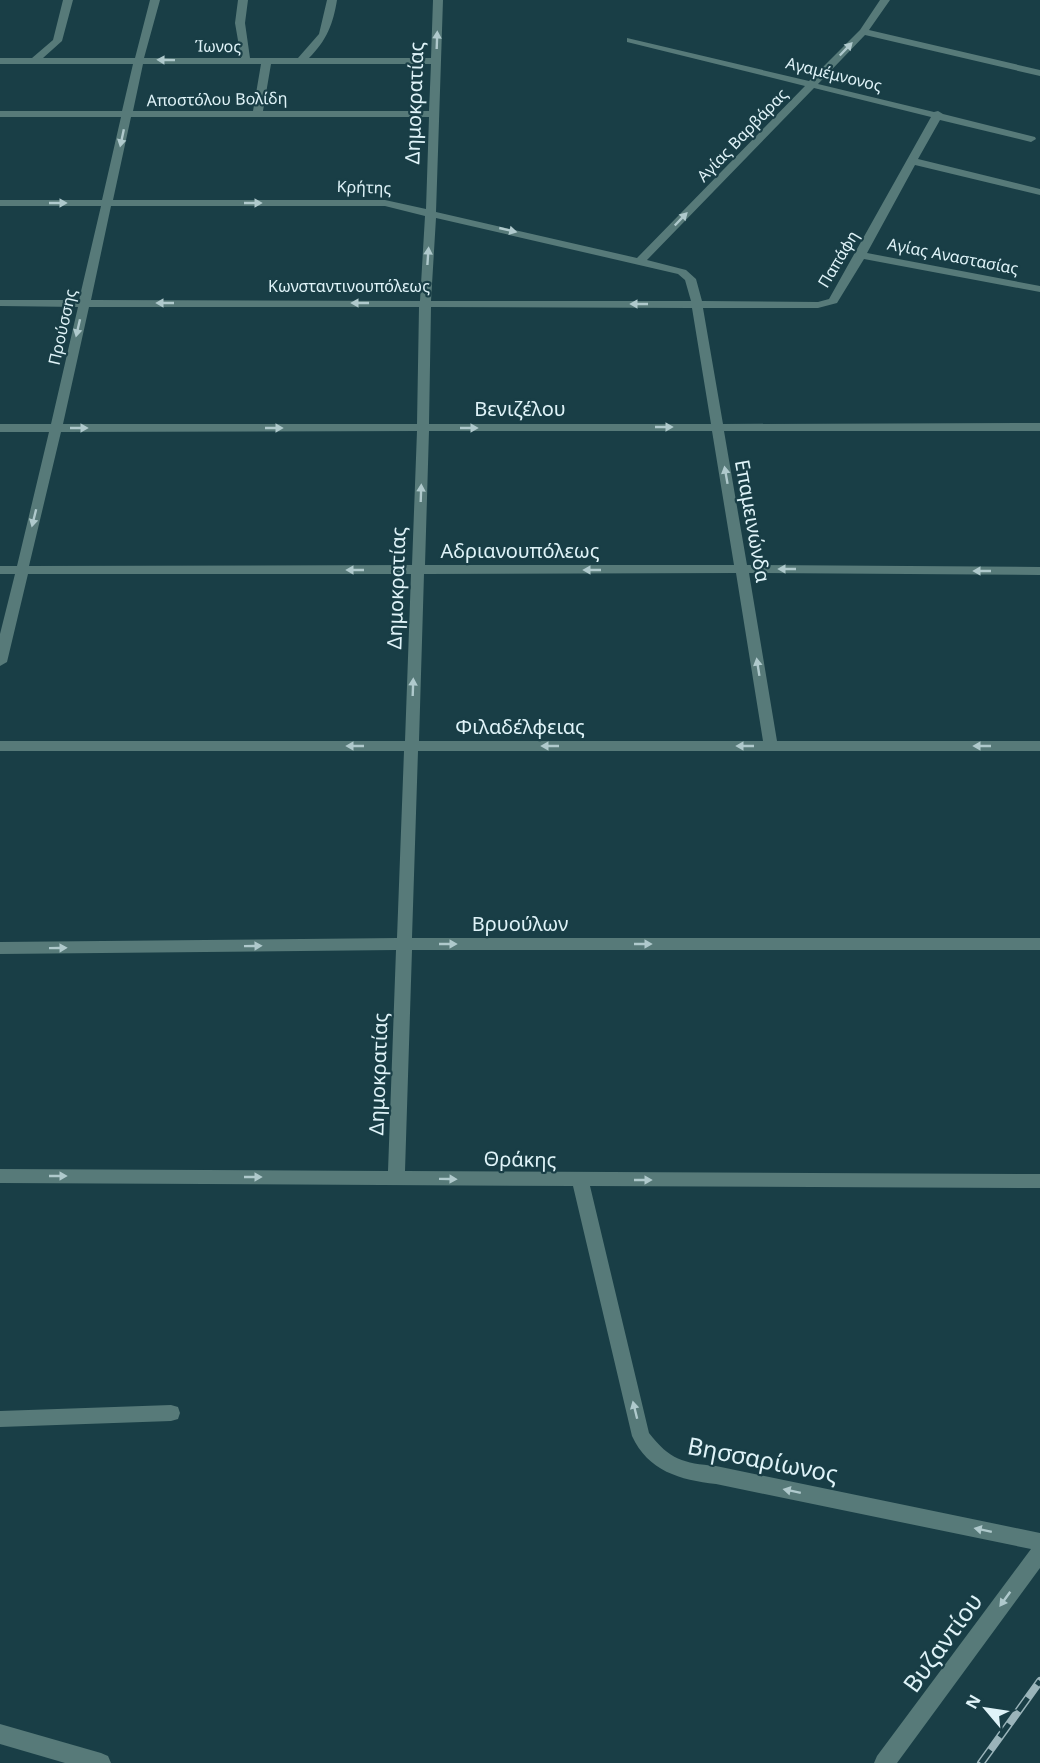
<svg xmlns="http://www.w3.org/2000/svg" width="1040" height="1763" viewBox="0 0 1040 1763" font-family="'Noto Sans',sans-serif">
<rect width="100%" height="100%" fill="#193e46"/>
<g fill="none" stroke-linecap="round" stroke-linejoin="round">
<!-- minor -->
<g fill="#577a79" fill-rule="evenodd">
<path d="M63,0H73L62,41L43,58H135L150,0H160L144,58H241L235,23L238,0H248L245,23L250,58H298L319,34L327,0H337C333,24 327,40 309,58H431L433,0H443L436,212L637,258L805,86L627,42V38L809,81L860,30L880,0H890L869,30L1040,70V76L865,35L818,84L934,112L938,111L943,114L1035,137L1036,139L1031,142L940,120L918,159L1040,189V195L915,165L867,253L1040,286V292L864,259L837,303L818,308H703L723,424L1040,423V431H724L747,565L1040,567V575L749,573L777,741H1040V751H418L412,938H1040V950H412L405,1171L1040,1174V1188L590,1186L649,1433C670,1460 683,1463 716,1466L1040,1533V1568L897,1763H874L877,1756L1031,1549L716,1484C680,1480 648,1471 632,1436L573,1186L0,1183V1169L388,1171L396,950L0,954V942L397,938L404,751H0V741H405L411,574H28L7,662L0,666V634L15,574H0V566H17L49,432H0V424H51L78,307L0,306V300H79L101,206H0V200H102L121,117H0V111H122L133,64H0V58H32L53,40ZM143,64H261L253,111H133ZM271,64H431L429,111H263ZM814,88L931,117L829,299L818,302L702,301L696,279L686,270L647,260ZM131,117H429L426,209L385,200H113ZM111,206H385L425,216L420,301L91,300ZM436,218L678,274L685,280L691,301H431ZM89,307H419L417,424H63ZM431,307L692,308L711,424H429ZM417,431L412,565L29,566L61,432ZM429,431H712L734,565H425ZM736,573L763,741H419L424,574Z"/>
<path d="M171,1405L178,1407L180,1413L178,1419L171,1421L0,1427V1411Z"/>
<path d="M0,1724L101,1753L108,1756L111,1763H65L0,1744Z"/>
</g>
<defs>
<path id="rail" d="M981,1763L1040,1681"/>
</defs>
<!-- rail casing -->
<use href="#rail" stroke="#9ab4ba" stroke-width="8"/>
<!-- rail -->
<use href="#rail" stroke="#193e46" stroke-width="5" stroke-dasharray="16" stroke-linecap="butt"/>
</g>
<!-- one-way arrows -->
<defs><path id="oneway-solid" d="M-6-.8H1V-3.2L6.5 0L1 3.2V.8H-6Z" transform="scale(1.5)"/></defs>
<g fill="#afc9cc">
<use href="#oneway-solid" transform="translate(437 40) rotate(-88)"/>
<use href="#oneway-solid" transform="translate(846 49) rotate(-46)"/>
<use href="#oneway-solid" transform="translate(166 60) rotate(-179)"/>
<use href="#oneway-solid" transform="translate(122 138) rotate(102)"/>
<use href="#oneway-solid" transform="translate(58 203)"/>
<use href="#oneway-solid" transform="translate(253 203)"/>
<use href="#oneway-solid" transform="translate(681 219) rotate(-46)"/>
<use href="#oneway-solid" transform="translate(508 230) rotate(13)"/>
<use href="#oneway-solid" transform="translate(428 256) rotate(-86)"/>
<use href="#oneway-solid" transform="translate(165 303) rotate(-180)"/>
<use href="#oneway-solid" transform="translate(360 303) rotate(-180)"/>
<use href="#oneway-solid" transform="translate(639 304) rotate(-180)"/>
<use href="#oneway-solid" transform="translate(78 328) rotate(103)"/>
<use href="#oneway-solid" transform="translate(664 427)"/>
<use href="#oneway-solid" transform="translate(79 428)"/>
<use href="#oneway-solid" transform="translate(274 428)"/>
<use href="#oneway-solid" transform="translate(469 428)"/>
<use href="#oneway-solid" transform="translate(726 475) rotate(-100)"/>
<use href="#oneway-solid" transform="translate(421 493) rotate(-88)"/>
<use href="#oneway-solid" transform="translate(34 518) rotate(104)"/>
<use href="#oneway-solid" transform="translate(787 569) rotate(-180)"/>
<use href="#oneway-solid" transform="translate(355 570) rotate(-180)"/>
<use href="#oneway-solid" transform="translate(592 570) rotate(180)"/>
<use href="#oneway-solid" transform="translate(982 571) rotate(-180)"/>
<use href="#oneway-solid" transform="translate(758 667) rotate(-99)"/>
<use href="#oneway-solid" transform="translate(413 687) rotate(-88)"/>
<use href="#oneway-solid" transform="translate(355 746) rotate(-180)"/>
<use href="#oneway-solid" transform="translate(550 746) rotate(-180)"/>
<use href="#oneway-solid" transform="translate(745 746) rotate(-180)"/>
<use href="#oneway-solid" transform="translate(982 746) rotate(-180)"/>
<use href="#oneway-solid" transform="translate(448 944)"/>
<use href="#oneway-solid" transform="translate(643 944)"/>
<use href="#oneway-solid" transform="translate(253 946) rotate(-1)"/>
<use href="#oneway-solid" transform="translate(58 948) rotate(-1)"/>
<use href="#oneway-solid" transform="translate(58 1176)"/>
<use href="#oneway-solid" transform="translate(253 1177)"/>
<use href="#oneway-solid" transform="translate(448 1179) rotate(1)"/>
<use href="#oneway-solid" transform="translate(643 1180)"/>
<use href="#oneway-solid" transform="translate(635 1410) rotate(-104)"/>
<use href="#oneway-solid" transform="translate(792 1491) rotate(-168)"/>
<use href="#oneway-solid" transform="translate(983 1530) rotate(-168)"/>
<use href="#oneway-solid" transform="translate(1005 1599) rotate(126)"/>
</g>
<g text-anchor="middle" dominant-baseline="central" stroke-width="4.5" stroke-linejoin="round" paint-order="stroke">
<!-- far-street labels -->
<g font-size="16" fill="#dff3f8" stroke="#193e46">
<text transform="translate(218 46) rotate(1)">Ίωνος</text>
<text transform="translate(834 74) rotate(14)">Αγαμέμνονος</text>
<text transform="translate(217 99) rotate(-1)">Αποστόλου Βολίδη</text>
<text transform="translate(742 135) rotate(-46)">Αγίας Βαρβάρας</text>
<text transform="translate(364 187) rotate(2)">Κρήτης</text>
<text transform="translate(953 256) rotate(11)">Αγίας Αναστασίας</text>
<text transform="translate(838 259) rotate(-59)">Παπάφη</text>
<text x="349" y="286">Κωνσταντινουπόλεως</text>
<text transform="translate(62 327) rotate(-77)">Προύσσης</text>
</g>
<!-- street labels -->
<g font-size="20" fill="#dff3f8" stroke="#193e46">
<text transform="translate(414 103) rotate(-88)">Δημοκρατίας</text>
<text x="520" y="408">Βενιζέλου</text>
<text transform="translate(753 521) rotate(80)">Επαμεινώνδα</text>
<text x="520" y="550">Αδριανουπόλεως</text>
<text transform="translate(396 588) rotate(-88)">Δημοκρατίας</text>
<text x="520" y="726">Φιλαδέλφειας</text>
<text x="520" y="923">Βρυούλων</text>
<text transform="translate(378 1074) rotate(-88)">Δημοκρατίας</text>
<text transform="translate(520 1159) rotate(1)">Θράκης</text>
</g>
<!-- near-street labels -->
<g font-size="24" fill="#dff3f8" stroke="#193e46">
<text transform="translate(763 1459) rotate(11)">Βησσαρίωνος</text>
<text transform="translate(942 1642) rotate(-54)">Βυζαντίου</text>
</g>
</g>
<!-- north arrow -->
<g transform="translate(986 1709) rotate(299)" stroke="#193e46" stroke-width="4.5" paint-order="stroke">
<path d="M0-4.5L10 22L0 15L-10 22Z" fill="#dff3f8"/>
<text y="-9" font-size="16" font-weight="bold" text-anchor="middle" fill="#dff3f8">N</text>
</g>
</svg>
